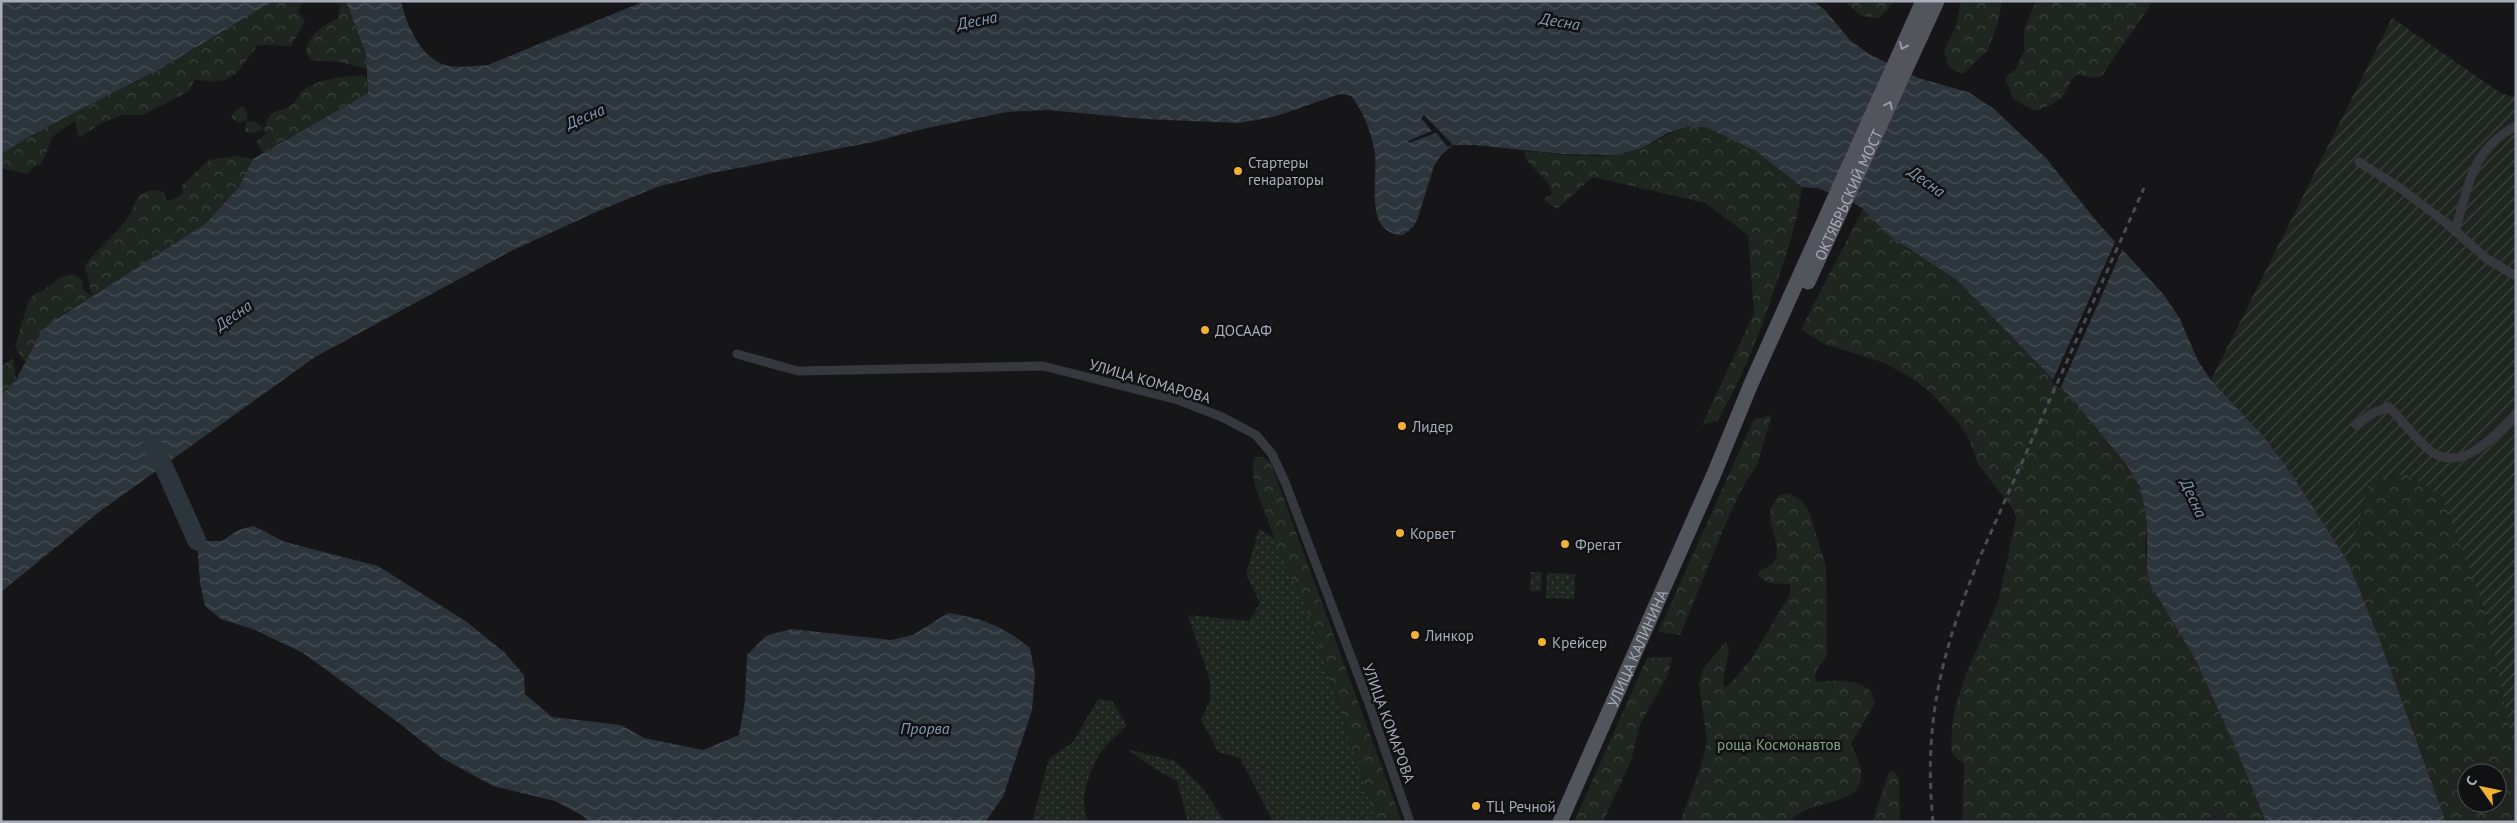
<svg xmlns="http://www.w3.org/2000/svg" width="2517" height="823" viewBox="0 0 2517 823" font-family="'PT Sans',sans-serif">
<defs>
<pattern id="grass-dots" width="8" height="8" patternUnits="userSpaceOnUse" patternTransform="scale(1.25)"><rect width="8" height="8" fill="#1e261f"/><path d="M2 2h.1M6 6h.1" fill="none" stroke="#3c433d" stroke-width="1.8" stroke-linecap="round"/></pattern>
<pattern id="forest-crowns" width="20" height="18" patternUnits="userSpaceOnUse" patternTransform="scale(1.25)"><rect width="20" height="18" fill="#1e261f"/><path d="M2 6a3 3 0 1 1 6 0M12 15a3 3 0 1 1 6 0" fill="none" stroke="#3c433d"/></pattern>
<pattern id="garden-furrows" width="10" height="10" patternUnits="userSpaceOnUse" patternTransform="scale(1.25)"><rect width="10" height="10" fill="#1e261f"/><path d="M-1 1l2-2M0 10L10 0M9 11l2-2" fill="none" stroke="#3c433d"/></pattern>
<pattern id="water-waves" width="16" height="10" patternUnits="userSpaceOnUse" patternTransform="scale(1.25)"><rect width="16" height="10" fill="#2c353c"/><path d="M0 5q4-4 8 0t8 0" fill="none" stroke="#485056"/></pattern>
</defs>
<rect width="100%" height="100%" fill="#161618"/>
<!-- built -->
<path fill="#222225" d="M2224,813L2226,822H2196Z"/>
<!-- grass -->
<g fill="url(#grass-dots)">
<path d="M1259,529L1274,538L1309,615L1376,822H1273L1240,758L1218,752L1201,719L1210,701V681L1188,615L1249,621L1260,603L1246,574Z"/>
<path d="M1531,572H1542L1541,591H1530Z"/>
<path d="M1547,573L1575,574L1574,599L1546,598Z"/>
<path d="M1098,699L1112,701L1127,725C1120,733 1111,740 1104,748C1091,765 1076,803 1089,822H1032L1049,759L1073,742Z"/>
<path d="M1127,749L1175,761L1203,788L1225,822H1188L1177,781L1155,769Z"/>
</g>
<!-- forest -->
<g fill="url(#forest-crowns)" fill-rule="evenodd">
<path d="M273,1H304L298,11L305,21L291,46L258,45C237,72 233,88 195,79L189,91L143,115H122L100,124L79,138L75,121L53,136L41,165L33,167L28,174L1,168V154L39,131L165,66Z"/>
<path d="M333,1H346L366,54L367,69L339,62L311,60L306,53C309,33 322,27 338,18L340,6Z"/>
<path d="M1844,1H1895L1879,18L1861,16Z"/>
<path d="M1961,1H2002L1998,23L1988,50L1963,74L1949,67L1944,51L1957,24Z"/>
<path d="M2036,1H2153C2137,27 2118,50 2102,76L2091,78L2078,74C2067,83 2072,83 2065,93C2059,103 2045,107 2035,111L2013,99L2005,78L2016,69L2024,51V29Z"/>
<path d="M366,75L368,93L263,153L256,142L266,134L264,129L253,133L245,132L246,121L239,123L231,118L234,112L243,106L248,115L246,121H254L264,129C270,104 282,115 294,103C297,101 298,96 300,93C312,79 348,76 366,75Z"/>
<path d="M1687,127C1693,127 1701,126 1707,127C1736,132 1781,166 1802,187C1797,228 1782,266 1769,305C1755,345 1739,383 1718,420L1702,425L1754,313L1748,235L1705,203L1593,177L1557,209L1543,199L1552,194C1548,173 1527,171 1524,151C1559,154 1610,162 1642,148C1659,141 1668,133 1687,127Z"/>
<path d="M236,156L253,159L239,187L206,223L60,317L40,334L25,362L15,347L28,302L35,293L42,291L61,277L74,274L82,280L84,291L92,296L85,266C97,248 116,235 128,217C133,210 135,198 142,194C150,189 156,190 164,192L167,202L183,194L182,185L209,160Z"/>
<path d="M1863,209L1887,234L1958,281L2073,400L2126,464L2140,487L2144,505L2147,523L2145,550L2151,586L2194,657L2238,753L2266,822H2226L2224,813L2196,822H1962L1964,764L1954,756L1951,750L1952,727L1956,704L1966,674L1998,602L2016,518L2015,512L1978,464L1970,441L1960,425L1931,393L1915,380L1885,363L1824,344L1801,329Z"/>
<path d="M13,358L16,380L1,395V367Z"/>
<path d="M1772,415L1757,465L1741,490L1723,530L1680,635L1658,632L1752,423L1755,419Z"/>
<path d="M1256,457H1264L1271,464L1402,822H1376L1309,615L1280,553L1256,489L1253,475V462Z"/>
<path d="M2407,474L2442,497L2487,617L2516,760V822H2446L2380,641L2348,562L2369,482ZM2467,773H2497V803H2467Z"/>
<path d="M1788,493L1801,500L1809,512L1826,566L1827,656L1817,669L1815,678L1818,682C1832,680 1861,679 1871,692C1873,695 1874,700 1875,703L1851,744C1854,752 1860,762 1861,770C1866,810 1806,797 1791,822H1680L1702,763L1707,741L1699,684L1703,669L1726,641L1729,648L1723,684L1726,687L1730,684L1752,658L1790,594V584L1769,583L1758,576L1759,571C1763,569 1770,566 1773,563C1784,551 1768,526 1770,513C1771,506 1775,501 1779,495Z"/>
<path d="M1672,657L1668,675L1640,724L1631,761L1603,822H1574L1647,658Z"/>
<path d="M1893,771L1899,778L1900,822H1872L1889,772Z"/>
</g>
<!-- garden -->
<path fill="url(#garden-furrows)" d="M2392,18L2502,94L2516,97V760L2487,617L2442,497L2407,474L2369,482L2348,562L2291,473L2264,437L2211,380Z"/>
<!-- water -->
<g fill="url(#water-waves)">
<path d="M1,1H273L165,66L39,131L1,154Z"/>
<path d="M346,1H401C405,22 420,56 442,64C457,69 473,66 488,65L645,1H1813L1824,9L1850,40L1869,54L1918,78L1968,92L1994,109L2046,158L2098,223L2164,295L2180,319L2198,361L2211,380L2264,437L2291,473L2348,562L2380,641L2446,822H2266L2238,753L2194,657L2151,586L2147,572V523L2144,505L2140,487L2126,464L2073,400L1958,281L1887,234L1863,209L1848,199L1817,188L1802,187L1756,151L1706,127H1687L1668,133L1642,148L1618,155L1562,154L1474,145H1453L1441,155L1434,166L1417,220L1413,227L1403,235C1361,234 1380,175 1374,148C1370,129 1363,111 1351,96L1340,94L1277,116L1239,123L1145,119L1047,110L1007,112L922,129L873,142L712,173L657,187L596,212L511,251L315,357L99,512L1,592V395L16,380L40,334L48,325L206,223L239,187L253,159L368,93L366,54Z"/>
<path d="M254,526L285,542L378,566L467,622L504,652L524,675L525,694L552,717L621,725L644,738L703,750L739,735L745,701L747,655L766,636L791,629L891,640L913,635L948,613C982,618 1003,626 1030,648L1035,675L1032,710L1003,797L985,822H588L583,816L555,801L493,786L442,758L403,726L303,653L255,630L221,619L205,606L200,583L197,541H222L238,530Z"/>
</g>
<!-- pier -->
<g fill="#161618">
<path d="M1424,115L1453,145L1448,147L1436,133L1409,143L1408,141L1432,131L1421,118Z"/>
<path d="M2116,240L2123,248L2060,389L2052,382Z"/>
</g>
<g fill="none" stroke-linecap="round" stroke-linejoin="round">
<!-- river -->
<path stroke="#2c353c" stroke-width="19" d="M152,445L164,467L197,541"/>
<!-- minor -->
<g stroke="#37383d" stroke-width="9">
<path d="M2359,162L2400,188L2445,222L2487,259L2516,276"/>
<path d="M2455,231C2469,186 2470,151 2516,126"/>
<path d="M737,354L798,371L1043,366L1178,400L1222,417L1256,435L1272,454L1285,482L1369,704L1410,822"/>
<path d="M2356,425L2373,413L2389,407C2402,420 2418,442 2432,452C2464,473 2495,435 2516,414"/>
</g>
<!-- primary -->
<g stroke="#53555c" stroke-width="15">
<path id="s1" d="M1808,282L1937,1"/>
<path id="s2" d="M1560,822L1714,474L1751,384L1923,1"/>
</g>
<!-- rail -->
<path stroke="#4a4c52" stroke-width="3" stroke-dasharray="6 5" stroke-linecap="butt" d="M1933,822C1923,721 1942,651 1979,559L2144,188"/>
</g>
<!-- one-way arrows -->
<defs><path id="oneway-chevron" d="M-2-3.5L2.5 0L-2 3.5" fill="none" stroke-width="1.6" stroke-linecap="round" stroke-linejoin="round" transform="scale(1.25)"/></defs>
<g stroke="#979ba6">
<use href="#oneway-chevron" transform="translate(1903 46) rotate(114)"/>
<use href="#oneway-chevron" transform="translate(1889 105) rotate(-65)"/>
</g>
<!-- markers -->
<g fill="#f2b134" stroke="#111113" stroke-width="2">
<circle cx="1238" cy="171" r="5"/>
<circle cx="1205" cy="330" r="5"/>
<circle cx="1402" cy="426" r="5"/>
<circle cx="1400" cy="533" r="5"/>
<circle cx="1565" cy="544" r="5"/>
<circle cx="1415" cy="635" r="5"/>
<circle cx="1542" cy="642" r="5"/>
<circle cx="1476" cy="806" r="5"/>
</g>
<g text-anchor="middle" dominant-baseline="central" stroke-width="5" stroke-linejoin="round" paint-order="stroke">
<!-- poi labels -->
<g font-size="15" fill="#a8adb8" stroke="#111113" text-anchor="start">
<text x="1248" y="162">Стартеры<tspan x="1248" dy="17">генараторы</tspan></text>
<text x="1215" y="330">ДОСААФ</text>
<text x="1412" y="426">Лидер</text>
<text x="1410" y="533">Корвет</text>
<text x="1575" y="544">Фрегат</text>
<text x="1425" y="635">Линкор</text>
<text x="1552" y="642">Крейсер</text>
<text x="1486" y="806">ТЦ Речной</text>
</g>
<!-- street labels -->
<g font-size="15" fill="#a8adb8" stroke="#111113">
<text stroke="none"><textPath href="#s1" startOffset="96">ОКТЯБРЬСКИЙ МОСТ</textPath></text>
<text transform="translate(1150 381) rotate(16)">УЛИЦА КОМАРОВА</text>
<text stroke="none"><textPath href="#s2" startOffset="190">УЛИЦА КАЛИНИНА</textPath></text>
<text transform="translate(1389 723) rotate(70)">УЛИЦА КОМАРОВА</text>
</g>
<!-- park labels -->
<g font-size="15" fill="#7fa381" stroke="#111113">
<text x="1779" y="744">роща Космонавтов</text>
</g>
<!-- water labels -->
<g font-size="16" font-style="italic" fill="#7f9bb3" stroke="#111113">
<text transform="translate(977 20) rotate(-11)">Десна</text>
<text transform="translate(1560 21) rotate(10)">Десна</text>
<text transform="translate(585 116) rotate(-23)">Десна</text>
<text transform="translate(1927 181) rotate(36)">Десна</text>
<text transform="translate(233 315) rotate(-35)">Десна</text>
<text transform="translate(2194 498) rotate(65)">Десна</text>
<text x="925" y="728">Прорва</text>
</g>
</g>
<!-- border -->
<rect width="2517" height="823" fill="none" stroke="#a8adb8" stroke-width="5"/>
<!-- north arrow -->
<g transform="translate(2482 788) rotate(303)"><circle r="24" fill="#111113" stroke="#4d4f55"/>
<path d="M0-4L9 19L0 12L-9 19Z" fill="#f2b134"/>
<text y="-8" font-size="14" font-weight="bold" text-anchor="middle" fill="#a8adb8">С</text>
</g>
</svg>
